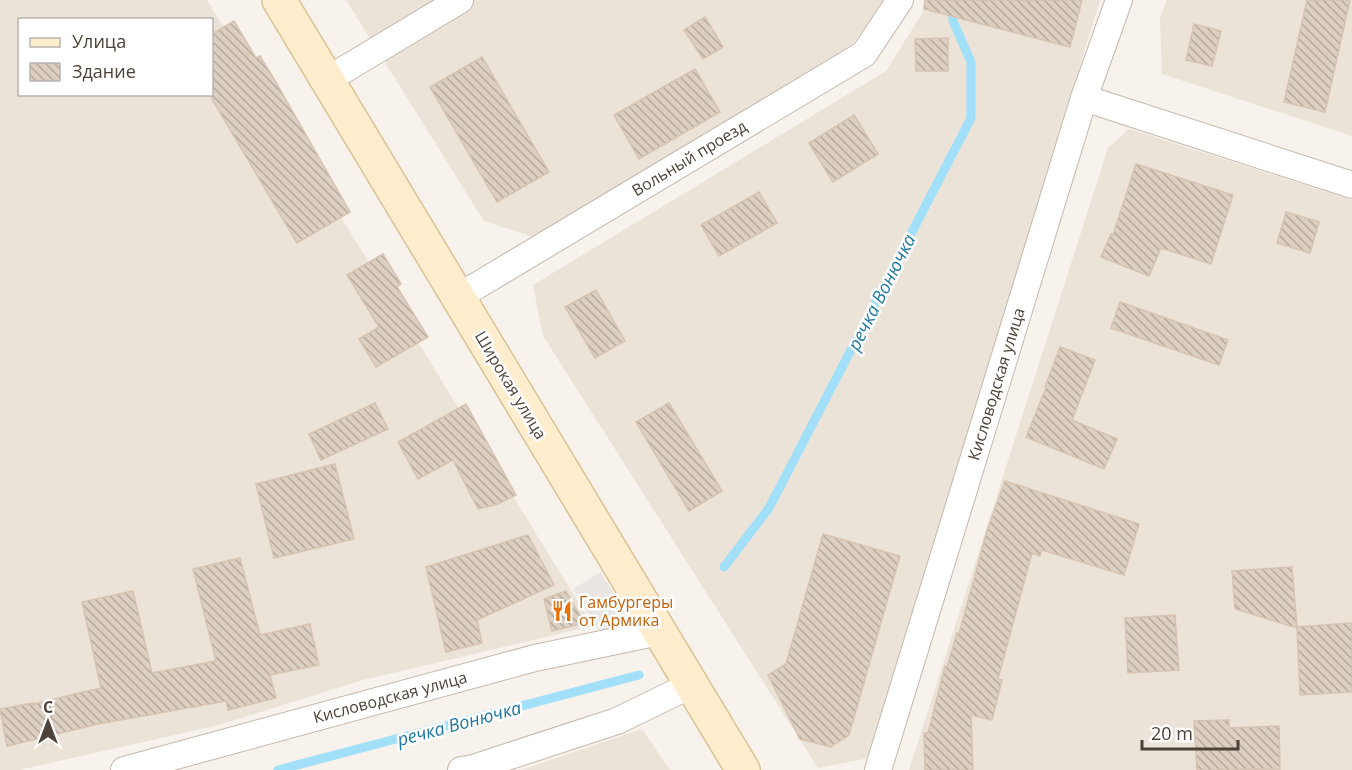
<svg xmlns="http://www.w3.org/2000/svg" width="1352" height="770" viewBox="0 0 1352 770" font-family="'Open Sans',sans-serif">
<defs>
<pattern id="building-back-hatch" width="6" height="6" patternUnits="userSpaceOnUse" patternTransform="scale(1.5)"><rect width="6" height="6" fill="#ddcfc2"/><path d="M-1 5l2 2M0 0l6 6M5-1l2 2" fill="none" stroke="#b5aa9e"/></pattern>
</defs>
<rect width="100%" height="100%" fill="#f7f2eb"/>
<!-- residential -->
<g fill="#ebe3d8" fill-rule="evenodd">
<path d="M0,0H207L593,626L363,680L219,725L19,770H0ZM20,20H212V94H20Z"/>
<path d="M346,0H886L846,52L533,237L484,221Z"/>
<path d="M924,0H1100L869,758L818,768L543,336L533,285L886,71L923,12Z"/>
<path d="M1167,0H1352V136L1162,74L1160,18Z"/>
<path d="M1129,129L1352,200V770H909L1108,148Z"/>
<path d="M642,729L670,770H521Z"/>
</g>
<!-- parking -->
<path fill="#e8e5e2" d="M601,572L632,624L604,639L573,589Z"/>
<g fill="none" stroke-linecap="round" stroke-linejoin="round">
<!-- stream -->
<g stroke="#a2dff9" stroke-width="9">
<path d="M724,567L769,508L971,118V62L953,21L952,0"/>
<path d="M278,770L639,675"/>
</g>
</g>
<!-- building -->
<g fill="url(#building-back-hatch)" stroke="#d6c3b1" stroke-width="1.5">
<path d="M925,0H1082L1070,47L924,9Z"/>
<path d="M1307,0H1350L1325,112L1284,102Z"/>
<path d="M705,17L723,47L703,59L684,30Z"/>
<path d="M234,21L256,58L260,56L274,79L350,212L297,243L212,99V34Z"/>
<path d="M1194,24L1221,31L1212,66L1186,60Z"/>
<path d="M948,38V71H916L915,39Z"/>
<path d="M482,57L549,172L497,202L430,87Z"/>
<path d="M695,69L720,112L639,159L614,115Z"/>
<path d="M854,115L878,154L833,182L809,143Z"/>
<path d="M1136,164L1233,195L1211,264L1161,248L1149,276L1101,257L1111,234L1113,235Z"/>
<path d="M759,192L777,223L719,256L701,225Z"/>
<path d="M1286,212L1319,222L1310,253L1277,243Z"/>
<path d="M383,254L401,284L397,287L428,337L376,367L359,339L379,327L347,275Z"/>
<path d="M596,290L625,341L595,358L565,307Z"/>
<path d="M1120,302L1228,340L1219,365L1111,328Z"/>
<path d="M1060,347L1095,360L1072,420L1117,439L1104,469L1026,437L1046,388L1045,387Z"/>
<path d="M375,403L388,429L321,460L309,434Z"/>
<path d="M669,403L722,491L689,511L636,422Z"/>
<path d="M466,404L516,495L498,504L478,509L453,460L418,479L398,442Z"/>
<path d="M335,464L354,539L274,558L256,484Z"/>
<path d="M1005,481L1139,524L1124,575L1042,550L1040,556L1032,553L998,679L1002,680L992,720L971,715L973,770H925L924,733H928L945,666L947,667L957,633L959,634L987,531Z"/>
<path d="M823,534L900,556L849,735L831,747L800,739L768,675L786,664Z"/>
<path d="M528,535L554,585L477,620L482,643L446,652L426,567Z"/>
<path d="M240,558L260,635L310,624L319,665L270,675L276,698L228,710L226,701L98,724L7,746L0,709L33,703V704L101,688L82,602L133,591L152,673L216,661L193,569Z"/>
<path d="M1292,567L1297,628L1235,609L1232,571Z"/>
<path d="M566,591L584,623L552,631L544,599Z"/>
<path d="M1175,615L1179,670L1128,673L1125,618Z"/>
<path d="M1352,623V692L1300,695L1297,627Z"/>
<path d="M1229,720V728L1279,726L1280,769L1197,770L1194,721Z"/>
</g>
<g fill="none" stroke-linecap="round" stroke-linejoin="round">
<defs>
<g id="minor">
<path d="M327,80L460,0"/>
<path d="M1084,98L1352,185"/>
<path d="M458,297L864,54L900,0"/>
<path d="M124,770L535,658L659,632"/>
<path d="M461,770L473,768L617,721L691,685"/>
<path d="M878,770L1084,98L1119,0"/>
</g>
<path id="secondary" d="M279,0L743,770"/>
</defs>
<!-- minor casing -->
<use href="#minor" stroke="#c4b9ac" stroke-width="28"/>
<!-- secondary casing -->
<use href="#secondary" stroke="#dcc296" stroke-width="36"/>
<!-- minor -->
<use href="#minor" stroke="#fff" stroke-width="26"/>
<!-- secondary -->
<use href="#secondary" stroke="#ffedcd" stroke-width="33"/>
</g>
<!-- icons -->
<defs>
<symbol id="restaurant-bare" viewBox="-9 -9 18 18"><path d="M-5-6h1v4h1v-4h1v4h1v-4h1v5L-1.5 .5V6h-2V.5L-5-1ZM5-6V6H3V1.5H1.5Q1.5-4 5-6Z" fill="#e8710a" stroke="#fff" stroke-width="2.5" paint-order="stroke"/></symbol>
</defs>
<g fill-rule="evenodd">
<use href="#restaurant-bare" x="547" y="596" width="30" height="30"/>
</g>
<g text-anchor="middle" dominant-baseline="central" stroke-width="5" stroke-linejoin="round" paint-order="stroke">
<!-- street labels -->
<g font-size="16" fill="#4d4237" stroke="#fff">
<text transform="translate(689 158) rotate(-31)">Вольный проезд</text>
<text transform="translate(996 384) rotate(-73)">Кисловодская улица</text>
<text transform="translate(511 385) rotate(59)">Широкая улица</text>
<text transform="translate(390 697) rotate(-15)">Кисловодская улица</text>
</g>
<!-- food labels -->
<g font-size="16" fill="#c56008" stroke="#fff" text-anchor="start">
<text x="579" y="602">Гамбургеры<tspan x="579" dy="18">от Армика</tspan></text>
</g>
<!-- water labels -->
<g font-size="18" font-style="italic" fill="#1f79a2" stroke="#fff">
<text transform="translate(881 292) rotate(-63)">речка Вонючка</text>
<text transform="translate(459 723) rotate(-15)">речка Вонючка</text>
</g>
</g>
<!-- legend -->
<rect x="18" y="18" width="195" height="78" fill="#ffffff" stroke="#b8b3af" stroke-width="1.5"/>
<rect x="30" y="38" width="30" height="9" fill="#ffedcd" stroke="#b8b3af" stroke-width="1.5"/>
<text x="72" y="48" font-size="18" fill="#4d4237">Улица</text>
<rect x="30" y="63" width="30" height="18" fill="url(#building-back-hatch)" stroke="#b8b3af" stroke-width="1.5"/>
<text x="72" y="78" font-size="18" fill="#4d4237">Здание</text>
<!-- north arrow -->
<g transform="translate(48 722)" stroke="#ffffff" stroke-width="4.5" paint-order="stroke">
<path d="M0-4.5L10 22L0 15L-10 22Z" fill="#4d4237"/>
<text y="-9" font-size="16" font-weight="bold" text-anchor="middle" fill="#4d4237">С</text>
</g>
<!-- scale -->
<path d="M1142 740v9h96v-9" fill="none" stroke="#4d4237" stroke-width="3"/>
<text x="1151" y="740" font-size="18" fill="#4d4237" stroke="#ffffff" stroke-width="4.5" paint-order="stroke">20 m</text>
</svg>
